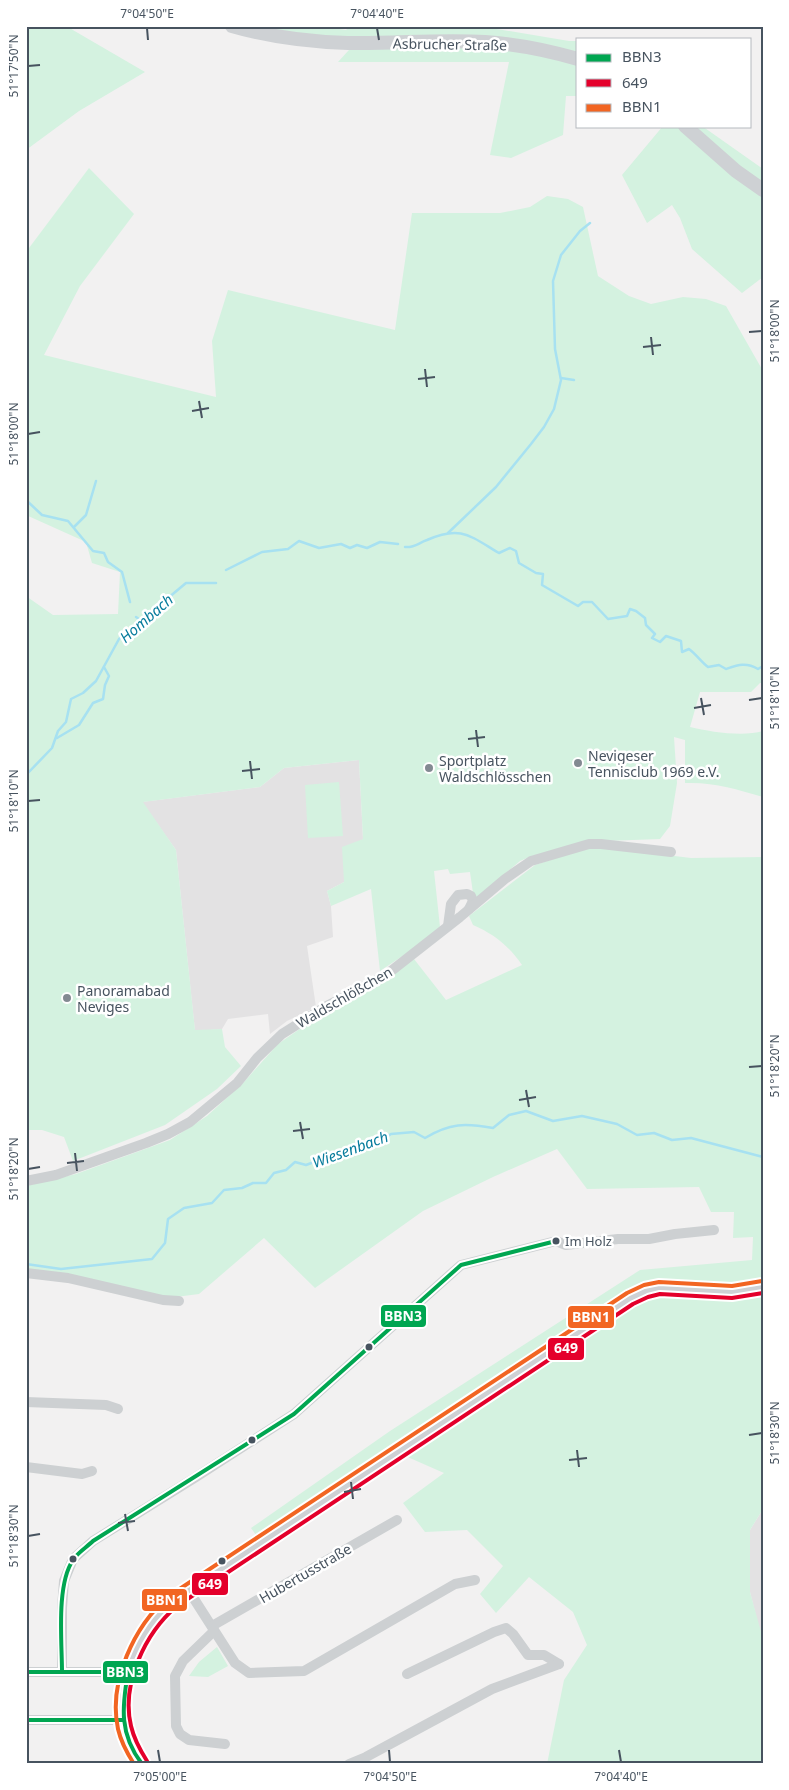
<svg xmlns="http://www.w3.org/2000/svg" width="789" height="1790" viewBox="0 0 789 1790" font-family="'Noto Sans',sans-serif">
<rect width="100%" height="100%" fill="#f2f1f1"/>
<!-- education -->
<g fill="#e3e2e3">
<path d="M359,760L363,839L344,882L327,891L331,906L333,937L307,946L316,1007L287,1021L270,1034L268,1014L228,1019L222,1029L195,1031L176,850L142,802L260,787L284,768Z"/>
<path d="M763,1509V1639L762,1640L750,1592V1530Z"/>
</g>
<!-- green -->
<g fill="#d4f2e0">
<path d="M26,26H66L145,72L79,111L26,150Z"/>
<path d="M254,26H318L346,30L350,26L485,27L569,41H578V96H566L563,135L511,158L490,155L509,62H338L359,39L267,30Z"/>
<path d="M663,126H702L763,169V277L742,293L692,249L680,218L672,205L647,223L622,175Z"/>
<path d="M89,168L134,214L80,286L44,355L216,397L212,341L228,290L395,330L412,213H500L530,207L547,196L568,199L583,207L598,276L629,296L651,304L683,297L706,299L726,306L763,371V683H760L751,692H700L690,727C711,732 743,737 763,731V797C735,789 715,782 685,783V740L674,737L677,783L670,826L660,839L605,841L532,856L520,861L474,900L470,872L450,874L448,869L434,871L440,927L410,951L380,971L371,889L331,906L327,891L344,882L342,847L363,839L359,760L284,768L260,787L143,802L176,850L195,1030L222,1029L225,1047L241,1066L217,1089L165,1125L73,1161L64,1137L42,1130H26V596L53,615L118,614L120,572L92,563L86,542L26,515V252Z"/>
<path d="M339,782L343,836L308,838L305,785Z"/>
<path d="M601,847L691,858L763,857V1509L750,1530V1592L763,1639V1764H547L564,1680L587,1645L573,1612L529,1577L496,1613L480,1594L503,1566L467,1530L425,1532L403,1503L444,1473L403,1455L264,1546L251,1528L390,1431L640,1270L752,1260L753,1237L733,1238L734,1212H711L699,1187L587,1189L557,1149L493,1177L423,1211L315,1288L264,1238L199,1294L168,1298L26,1270V1186L76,1174L170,1140L207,1116L244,1082L278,1044L317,1017L414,959L446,1000L522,965C509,946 494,934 473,925L469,916L535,865L586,848Z"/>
<path d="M217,1647L228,1666L208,1677L189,1676L199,1662Z"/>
</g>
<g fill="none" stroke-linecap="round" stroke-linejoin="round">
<!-- stream -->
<g stroke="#a7e1f1" stroke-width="2.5">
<path d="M561,378L574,380"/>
<path d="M26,500L42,515L68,521L93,551L104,553L108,562L122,572L130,602"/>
<path d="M74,527L86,515L96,481"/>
<path d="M448,533L496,487L531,444L544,427L554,409L561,380L555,349L553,281L561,255L580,231L590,223"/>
<path d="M405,547C415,548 418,543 427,540C461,525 470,536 499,553L510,548L516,551L519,563L536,573L543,574L542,585L578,606L583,602H592L608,619L627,616L630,609L636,611L645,618L646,625L655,634L652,638L660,642L666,636L681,641L682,652L689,649C697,655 701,662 708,667L719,665L726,669C738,665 746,662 758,669L763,666"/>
<path d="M226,570L262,552L288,549L299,541L319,548L341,544L350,548L357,545L367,548L380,542L398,544"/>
<path d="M136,617L142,621"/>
<path d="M57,738L79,725L93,703L103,699L105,685L109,676L104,667"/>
<path d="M26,775L52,748L58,731L66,722L71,699L83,693L96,681L119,639L186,583H216"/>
<path d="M26,1264L61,1269L152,1259L165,1243L168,1219L184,1208L212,1203L224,1190L242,1188L253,1183H266L274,1173L286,1170L295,1162L306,1165L333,1155L352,1152L363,1142L382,1140L391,1134L414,1132L425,1138C450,1123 465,1123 493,1128L509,1115L526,1111L553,1121L582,1116L617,1124L637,1135L654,1133L672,1140L691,1138L763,1157"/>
</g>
<!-- street -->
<g stroke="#cdd0d2" stroke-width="10">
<path d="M448,926L451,904L458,895L467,894L471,896L473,901L469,909"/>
<path d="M26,1181L56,1175L146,1143L168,1134L190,1122L237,1083L257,1058L282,1034L325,1007L386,975L460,917L505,879L531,861L589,844H601L671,852"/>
<path d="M26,1273L68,1278L163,1300L179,1301"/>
<path d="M26,1402L106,1405L118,1409"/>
<path d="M26,1467L82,1474L92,1471"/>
<path d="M189,1591L235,1663L249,1673L304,1671L455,1584L475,1580"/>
<path d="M212,1626L397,1520"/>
<path d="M214,1631L183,1661L175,1676L176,1726L180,1734L189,1740L225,1744"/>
<path d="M26,1672H128"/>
<path d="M62,1672V1608L64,1581L73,1559L93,1541L196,1477L294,1414L461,1265L556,1241L566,1245L618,1239H649L675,1234L714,1230"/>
<path d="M407,1674L494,1632L506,1628L513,1634L528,1655H544L559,1664"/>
<path d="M26,1720H123"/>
<path d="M349,1764L366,1757L492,1689L559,1664"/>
</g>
<!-- secondary -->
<g stroke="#ced1d4" stroke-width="14">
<path d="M232,26C270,37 310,42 348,43C394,44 439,39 485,42C517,44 547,50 578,59"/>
<path d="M685,126L736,171L763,190"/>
<path d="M142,1764C104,1720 127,1648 163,1610C175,1597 193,1588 207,1578L630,1298L646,1291L660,1288L732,1292L763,1287"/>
</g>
<defs>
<g id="bus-1">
<path d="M26,1672H128C122,1707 119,1734 142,1764"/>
<path d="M62,1672C62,1642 56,1585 73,1560C77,1553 87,1547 93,1541L294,1414L461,1265L556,1241"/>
<path d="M26,1720H123"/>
</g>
<path id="bus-2" d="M147,1761C140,1750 134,1739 131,1726C121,1684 145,1633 177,1606L633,1304L648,1297L660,1294L732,1298L763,1293"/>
<path id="bus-3" d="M134,1764C127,1753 121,1742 118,1729C108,1682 134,1626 169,1596L627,1293L644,1285L659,1282L732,1286L762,1281"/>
</defs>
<!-- bus-1 casing -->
<use href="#bus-1" stroke="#fff" stroke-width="8"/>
<!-- bus-2 casing -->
<use href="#bus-2" stroke="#fff" stroke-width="8"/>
<!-- bus-3 casing -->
<use href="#bus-3" stroke="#fff" stroke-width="8"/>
<!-- bus-1 -->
<use href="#bus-1" stroke="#00a651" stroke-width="4"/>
<!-- bus-2 -->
<use href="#bus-2" stroke="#e4002b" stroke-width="4"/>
<!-- bus-3 -->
<use href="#bus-3" stroke="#f26522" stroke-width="4"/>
</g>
<!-- ticks -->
<path fill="none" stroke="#47535f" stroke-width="2" d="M147,28L148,40M377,28L379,40M28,66L40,65M749,332L762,331M651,337L653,355M643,347L661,345M425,369L427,387M418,379L435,377M199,401L202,418M192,411L209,408M28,434L40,432M701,698L704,715M749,700L762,698M694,708L711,705M476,730L478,747M468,739L485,737M250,761L252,779M242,771L260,769M28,801L40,800M749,1067L762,1066M526,1090L529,1107M519,1100L536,1097M300,1122L303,1139M293,1131L310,1129M75,1153L77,1171M67,1163L84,1161M28,1169L40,1167M749,1435L762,1433M577,1450L579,1467M569,1460L587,1458M351,1482L353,1499M344,1492L361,1489M125,1514L128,1531M118,1523L135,1521M28,1536L40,1534M158,1750L160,1762M389,1750L390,1762M619,1750L621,1762"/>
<!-- markers -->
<g fill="#838a92" stroke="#fff" stroke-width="2">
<circle cx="578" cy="763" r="5"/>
<circle cx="429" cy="768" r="5"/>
<circle cx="67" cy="998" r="5"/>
</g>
<g fill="#47535f" stroke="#fff" stroke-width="2">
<circle cx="556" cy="1241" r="4.5"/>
<circle cx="369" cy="1347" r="4.5"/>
<circle cx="252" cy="1440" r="4.5"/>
<circle cx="73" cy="1559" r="4.5"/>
<circle cx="222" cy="1561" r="4.5"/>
</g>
<g text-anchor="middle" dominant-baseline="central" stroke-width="5" stroke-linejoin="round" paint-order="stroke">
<!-- bus labels -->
<g font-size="13" fill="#47535f" stroke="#fff" text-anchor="start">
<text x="565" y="1241">Im Holz</text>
</g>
<!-- street labels -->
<g font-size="14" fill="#47535f" stroke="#fff">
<text transform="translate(450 44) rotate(1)">Asbrucher Straße</text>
<text transform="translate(344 997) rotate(-30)">Waldschlößchen</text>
<text transform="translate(305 1573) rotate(-30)">Hubertusstraße</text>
</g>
<!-- poi labels -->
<g font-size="14" fill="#47535f" stroke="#fff" text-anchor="start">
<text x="588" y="755">Nevigeser<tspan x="588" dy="16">Tennisclub 1969 e.V.</tspan></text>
<text x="439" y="760">Sportplatz<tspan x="439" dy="16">Waldschlösschen</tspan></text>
<text x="77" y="990">Panoramabad<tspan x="77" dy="16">Neviges</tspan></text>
</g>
<!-- water labels -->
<g font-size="15" font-style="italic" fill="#067b9c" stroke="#fff">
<text transform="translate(146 618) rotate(-41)">Hombach</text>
<text transform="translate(350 1149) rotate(-20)">Wiesenbach</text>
</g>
</g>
<g stroke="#fff" stroke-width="2">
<rect x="380" y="1304" width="47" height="24" rx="5" fill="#00a651"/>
<rect x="567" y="1305" width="48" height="24" rx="5" fill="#f26522"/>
<rect x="547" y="1337" width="38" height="24" rx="5" fill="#e4002b"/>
<rect x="191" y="1572" width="38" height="24" rx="5" fill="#e4002b"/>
<rect x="141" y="1588" width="47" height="24" rx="5" fill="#f26522"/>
<rect x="102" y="1660" width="47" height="24" rx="5" fill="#00a651"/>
</g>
<g font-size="14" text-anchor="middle" font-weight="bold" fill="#fff">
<text x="403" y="1321">BBN3</text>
<text x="591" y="1322">BBN1</text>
<text x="566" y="1353">649</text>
<text x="210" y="1589">649</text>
<text x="165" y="1605">BBN1</text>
<text x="125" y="1677">BBN3</text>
</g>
<!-- border -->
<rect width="789" height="1790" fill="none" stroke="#ffffff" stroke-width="55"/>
<!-- legend -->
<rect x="576" y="38" width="175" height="90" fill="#ffffff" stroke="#b5babf"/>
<rect x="586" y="54" width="25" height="8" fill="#00a651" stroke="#b5babf"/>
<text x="622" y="62" font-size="15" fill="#47535f">BBN3</text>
<rect x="586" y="79" width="25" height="8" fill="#e4002b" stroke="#b5babf"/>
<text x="622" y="88" font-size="15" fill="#47535f">649</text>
<rect x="586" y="104" width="25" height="8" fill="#f26522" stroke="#b5babf"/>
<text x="622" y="112" font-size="15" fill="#47535f">BBN1</text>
<rect x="28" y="28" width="734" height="1734" fill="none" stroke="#47535f" stroke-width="2"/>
<g font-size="12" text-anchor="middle" fill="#47535f">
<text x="147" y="18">7°04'50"E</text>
<text x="377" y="18">7°04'40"E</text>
<text transform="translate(14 66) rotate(-90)" y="4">51°17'50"N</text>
<text transform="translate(775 331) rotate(-90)" y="4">51°18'00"N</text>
<text transform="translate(14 434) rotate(-90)" y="4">51°18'00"N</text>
<text transform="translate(775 698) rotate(-90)" y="4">51°18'10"N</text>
<text transform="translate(14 801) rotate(-90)" y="4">51°18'10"N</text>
<text transform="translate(775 1066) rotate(-90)" y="4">51°18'20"N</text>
<text transform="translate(14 1169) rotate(-90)" y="4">51°18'20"N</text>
<text transform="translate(775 1433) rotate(-90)" y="4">51°18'30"N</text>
<text transform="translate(14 1536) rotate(-90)" y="4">51°18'30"N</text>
<text x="160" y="1781">7°05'00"E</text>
<text x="390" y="1781">7°04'50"E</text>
<text x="621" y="1781">7°04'40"E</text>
</g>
</svg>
